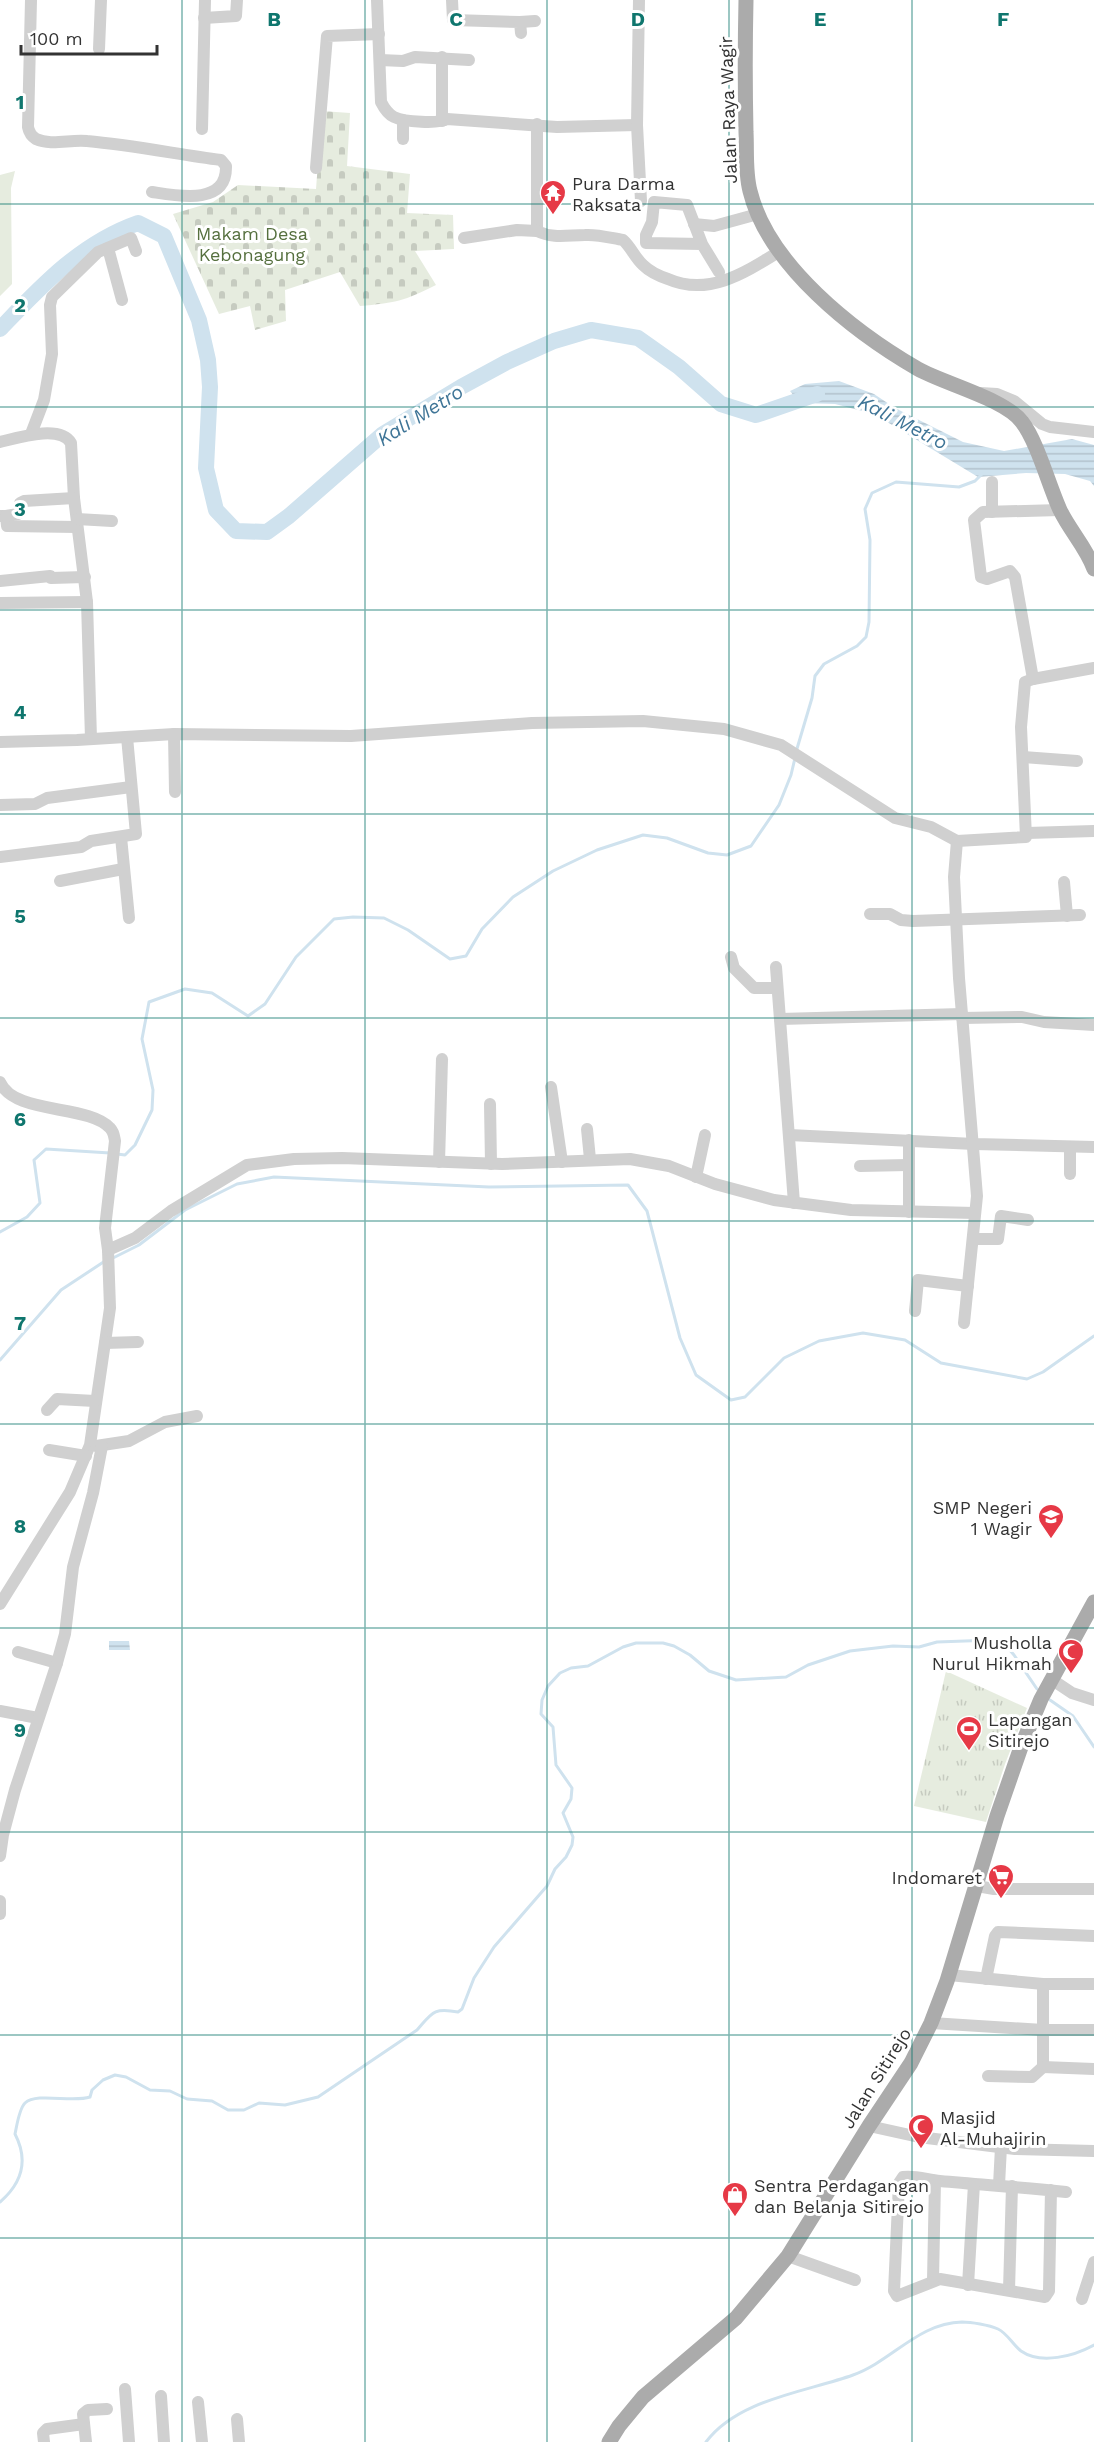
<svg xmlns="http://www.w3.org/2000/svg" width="1094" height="2442" viewBox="0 0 1094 2442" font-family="'Work Sans',sans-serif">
<defs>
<pattern id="cemetery-stones" width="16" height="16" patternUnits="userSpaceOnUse" patternTransform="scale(1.5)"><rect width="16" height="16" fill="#e6ecdf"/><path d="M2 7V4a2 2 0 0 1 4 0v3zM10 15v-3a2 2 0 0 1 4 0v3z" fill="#c6cbc0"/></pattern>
<pattern id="park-tufts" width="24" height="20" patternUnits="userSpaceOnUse" patternTransform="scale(1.5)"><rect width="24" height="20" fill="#e6ecdf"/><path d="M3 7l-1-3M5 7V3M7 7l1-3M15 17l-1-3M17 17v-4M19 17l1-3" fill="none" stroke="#c6cbc0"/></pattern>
<pattern id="water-rules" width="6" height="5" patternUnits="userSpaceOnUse" patternTransform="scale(1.5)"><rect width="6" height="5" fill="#cfe2ee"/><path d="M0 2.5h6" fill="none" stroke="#b2c2cd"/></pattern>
</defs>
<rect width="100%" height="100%" fill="#fff"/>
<!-- grass -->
<path fill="#e6ecdf" d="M15,171L11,188L12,284L0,296V175Z"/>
<!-- cemetery -->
<path fill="url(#cemetery-stones)" d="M322,111L350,113L347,166L410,174L407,213L453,215L454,249L415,251L436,285C405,301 394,303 360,306L340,272L285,290L286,321L255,330L250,306L219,314L173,214L213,202L238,185L316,189Z"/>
<!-- park -->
<path fill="url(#park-tufts)" d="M946,1671L1027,1708L1005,1764L986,1822L914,1806Z"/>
<!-- water -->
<g fill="url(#water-rules)">
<path d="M839,381L874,394L895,408L963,442L1004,451L1072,439L1094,445V486L1090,481L1065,474L1026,473L978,477L874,414L835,404L800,403L790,391L805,384Z"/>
<path d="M109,1641H129L130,1650H109Z"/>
</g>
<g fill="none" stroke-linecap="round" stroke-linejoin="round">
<!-- stream -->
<g stroke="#cfe2ee" stroke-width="3">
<path d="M796,752L812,698L815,676L824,664L857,646L866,637L869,622L870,540L865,509L872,493L896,482L959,487L975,481L982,474"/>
<path d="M117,1154L125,1155L135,1145L152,1110L153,1090L142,1039L149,1002L185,989L212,993L248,1016L265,1004L296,957L334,919L353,917L384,918L408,930L450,959L466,956L482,929L513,897L553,871L597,850L643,835L667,838L708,853L727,855L751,846L779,805L791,775L795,758"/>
<path d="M0,1232L27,1217L40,1203L34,1160L46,1149L110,1153"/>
<path d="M111,1259L139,1245L185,1210L237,1184L274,1177L489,1187L628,1185L647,1211L680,1338L696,1375L731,1400L745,1397L784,1358L819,1341L863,1333L905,1340L941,1363L1027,1379L1043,1372L1094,1336"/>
<path d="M0,1360L61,1290L105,1261"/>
<path d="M1050,1700L1073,1716L1094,1747"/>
<path d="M0,2202C22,2183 29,2161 15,2134C17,2125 19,2109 25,2103C37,2092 72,2103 90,2097L92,2090L103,2080L115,2075L126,2077L150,2090L170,2091L187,2099L212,2101L228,2110H244L259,2103L285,2105L318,2097L417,2030C432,2013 433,2007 458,2012L462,2009L474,1978L494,1947L547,1886L555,1869L566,1857L572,1845L573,1837L563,1813L571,1799L572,1788L556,1765L553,1727L541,1714L542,1700L548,1686L560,1673L571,1668L588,1666L623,1647L636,1643H663L674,1646L690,1655L709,1671L736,1680L786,1677L808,1665L850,1651L893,1646L919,1647L937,1642L993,1640L1008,1648L1014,1655L1037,1689"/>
<path d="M706,2442C738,2399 806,2392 853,2375C892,2361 918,2323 962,2322C971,2322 989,2325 998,2329C1007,2333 1013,2345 1021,2351C1041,2365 1074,2356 1094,2345"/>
</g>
<!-- river -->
<path stroke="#cfe2ee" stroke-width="16" d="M0,329C41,286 81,243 138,223L164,236L199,320L208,360L210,387L206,468L216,510L236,531L267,532L289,516L383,434L461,387L507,362L554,341L591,330L638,338L679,367L721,404L756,415L817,394"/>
<!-- minor -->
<g stroke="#d0d0d0" stroke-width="12">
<path d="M31,0L28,127C29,132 31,136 36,139C51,146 71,139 87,141C132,145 176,154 221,160L226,166C227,206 178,196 152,192"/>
<path d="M377,0L381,102C384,108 388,114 394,117C404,122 439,124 447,119L557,127L637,125"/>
<path d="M452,0L453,20L520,22L521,33"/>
<path d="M639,0L637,125L641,201"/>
<path d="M204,18L236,16L237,0"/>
<path d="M520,22L535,21"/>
<path d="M99,49L101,0"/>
<path d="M442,57V121"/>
<path d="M380,60L403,61L415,57L469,60"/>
<path d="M403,120V139"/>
<path d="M537,124V231C553,239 568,235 585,235C597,234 611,238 623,240C631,247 635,258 643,265C650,272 659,276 668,279C709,297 746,272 780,251"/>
<path d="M202,129L205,0"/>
<path d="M316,168L327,36L379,34"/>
<path d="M694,224L714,226L758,214"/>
<path d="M464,238L517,230L537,231"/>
<path d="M702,244L687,205L654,202L652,222L646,235V243L702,244L719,272"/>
<path d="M108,248L122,300"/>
<path d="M980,393L997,394L1014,401L1042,424L1050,427L1094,432"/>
<path d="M31,434L44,400L52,354L50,305L52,297L98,252L131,238L136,251"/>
<path d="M0,442C17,438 60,424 71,443L74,498L87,602L91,739"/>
<path d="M992,482V512"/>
<path d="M0,516H6L7,526L77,527"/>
<path d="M6,516L18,514L20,503L24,501L74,498"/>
<path d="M77,519L112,521"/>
<path d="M0,581L50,576L51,578L85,577"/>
<path d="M0,603L87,602"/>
<path d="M1033,679L1015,577L1010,571L987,579L981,577L974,520L983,512L1060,510"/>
<path d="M174,734L175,792"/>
<path d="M0,742L77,740L174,734L351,736L532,723L643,721L724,729L781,745L895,818L931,827L957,841"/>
<path d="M1023,757L1077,761"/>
<path d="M0,805L35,804L47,798L131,787"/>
<path d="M1027,833L1094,831"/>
<path d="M121,837L129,918"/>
<path d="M0,857L81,847L91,841L136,834L127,737"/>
<path d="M60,881L123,869"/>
<path d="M1064,882L1067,916"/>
<path d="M870,914H890L901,920L913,921L1080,915"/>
<path d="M731,957L734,968L754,988H777"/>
<path d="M776,967L794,1203"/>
<path d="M962,1018L1022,1017L1044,1022L1094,1025"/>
<path d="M780,1019L962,1014"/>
<path d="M0,1082C14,1115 88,1104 110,1128C114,1132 114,1136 115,1141L105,1228L108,1250L110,1308L90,1445L70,1492L0,1604"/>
<path d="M551,1087L562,1162"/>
<path d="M490,1104L491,1164"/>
<path d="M587,1129L590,1159"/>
<path d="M789,1135L974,1144L1094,1147"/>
<path d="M1070,1147V1174"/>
<path d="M439,1162L442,1059"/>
<path d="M860,1166L908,1165"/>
<path d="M696,1177L705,1135"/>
<path d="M909,1212V1140"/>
<path d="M973,1239H998L1001,1216L1028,1220"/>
<path d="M108,1250L135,1238L171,1211L247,1165L294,1159L342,1158L502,1164L630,1159L669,1166L715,1184L774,1200L851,1210L975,1213"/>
<path d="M915,1311L918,1280L968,1286"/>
<path d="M964,1323L977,1196L959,978L954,877L957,841L1026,837L1021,727L1025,682L1033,679L1094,668"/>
<path d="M105,1343L138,1342"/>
<path d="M47,1410L57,1399L95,1401"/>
<path d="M96,1446L129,1441L165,1422L197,1416"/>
<path d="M49,1450L86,1456"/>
<path d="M18,1652L57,1663"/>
<path d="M1051,1679L1072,1693L1094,1700"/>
<path d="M0,1711L38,1718"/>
<path d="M0,1856L3,1835L15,1790L57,1663L65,1634L73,1567L93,1493L102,1446"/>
<path d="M977,1886L994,1889H1094"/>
<path d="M0,1901V1914"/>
<path d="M949,1975L1043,1984H1094"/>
<path d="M986,1979L995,1936L998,1932L1094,1936"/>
<path d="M1043,1984V2067L1094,2069"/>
<path d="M931,2023L1043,2030H1094"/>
<path d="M988,2076L1032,2077L1043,2067"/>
<path d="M869,2126L919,2137L1015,2149L1094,2151"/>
<path d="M999,2185L1001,2147"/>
<path d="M1051,2190L1049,2291L1045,2297L940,2279L897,2296L894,2291L899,2183L903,2177C915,2175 928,2180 940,2181C982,2185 1024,2187 1066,2192"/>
<path d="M788,2256L855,2280"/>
<path d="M933,2280L935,2181"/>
<path d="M968,2285L974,2184"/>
<path d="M1009,2290L1012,2186"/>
<path d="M1082,2299L1094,2262"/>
<path d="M125,2389L129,2442"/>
<path d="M161,2396L164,2442"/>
<path d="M198,2402L202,2442"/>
<path d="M237,2419L239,2442"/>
<path d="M44,2442L43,2433L47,2429L84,2424"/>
<path d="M86,2442L83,2414L88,2410L107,2409"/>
</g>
<!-- major -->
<g stroke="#ababab" stroke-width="15">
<path d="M746,0C745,44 745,88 746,132C747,151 745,172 750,191C768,265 854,332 918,369C945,384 1005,399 1022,422C1037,441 1049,486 1060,510C1070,531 1086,547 1094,569"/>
<path d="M609,2442L619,2426L643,2397L736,2318L788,2256L869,2126L911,2063L931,2023L947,1981L997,1816L1021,1747L1041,1699L1094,1602"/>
</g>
</g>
<!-- grid -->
<path fill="none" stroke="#0f766e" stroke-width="1.5" stroke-opacity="0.55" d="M182,0V2442M365,0V2442M547,0V2442M729,0V2442M912,0V2442M0,204H1094M0,407H1094M0,610H1094M0,814H1094M0,1018H1094M0,1221H1094M0,1424H1094M0,1628H1094M0,1832H1094M0,2035H1094M0,2238H1094"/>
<!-- icons -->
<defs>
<symbol id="temple-pin" viewBox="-11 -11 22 30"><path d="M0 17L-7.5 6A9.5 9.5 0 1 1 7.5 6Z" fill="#e63946" stroke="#fff"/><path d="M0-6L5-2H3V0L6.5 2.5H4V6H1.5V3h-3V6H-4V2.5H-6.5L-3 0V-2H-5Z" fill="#fff"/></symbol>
<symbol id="school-pin" viewBox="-11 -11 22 30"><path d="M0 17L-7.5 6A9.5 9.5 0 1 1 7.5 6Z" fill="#e63946" stroke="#fff"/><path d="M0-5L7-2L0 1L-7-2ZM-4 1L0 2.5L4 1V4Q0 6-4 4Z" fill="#fff"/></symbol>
<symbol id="mosque-pin" viewBox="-11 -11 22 30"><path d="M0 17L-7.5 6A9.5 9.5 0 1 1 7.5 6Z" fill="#e63946" stroke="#fff"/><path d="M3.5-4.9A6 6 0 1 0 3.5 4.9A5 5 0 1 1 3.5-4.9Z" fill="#fff"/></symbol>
<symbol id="stadium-pin" viewBox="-11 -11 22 30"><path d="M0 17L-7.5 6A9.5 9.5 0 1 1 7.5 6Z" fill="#e63946" stroke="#fff"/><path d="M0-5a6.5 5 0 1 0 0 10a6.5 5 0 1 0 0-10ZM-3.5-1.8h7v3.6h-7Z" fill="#fff"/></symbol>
<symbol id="supermarket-pin" viewBox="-11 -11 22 30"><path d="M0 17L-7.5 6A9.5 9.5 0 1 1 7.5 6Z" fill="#e63946" stroke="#fff"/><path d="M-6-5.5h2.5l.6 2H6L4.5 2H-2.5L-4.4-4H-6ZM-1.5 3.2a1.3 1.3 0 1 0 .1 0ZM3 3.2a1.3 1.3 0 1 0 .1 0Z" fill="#fff"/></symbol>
<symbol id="shop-pin" viewBox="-11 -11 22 30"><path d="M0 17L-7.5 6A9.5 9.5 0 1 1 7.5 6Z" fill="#e63946" stroke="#fff"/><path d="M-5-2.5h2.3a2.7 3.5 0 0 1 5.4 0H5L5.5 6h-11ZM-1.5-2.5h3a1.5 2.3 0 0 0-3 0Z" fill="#fff"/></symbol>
</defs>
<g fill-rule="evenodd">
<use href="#temple-pin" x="538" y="178" width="30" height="40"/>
<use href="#school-pin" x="1036" y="1502" width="30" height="40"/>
<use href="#mosque-pin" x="1056" y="1637" width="30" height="40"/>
<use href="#stadium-pin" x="954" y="1714" width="30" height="40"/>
<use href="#supermarket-pin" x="986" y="1862" width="30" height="40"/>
<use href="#mosque-pin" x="906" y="2112" width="30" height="40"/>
<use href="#shop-pin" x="720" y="2180" width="30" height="40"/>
</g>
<g text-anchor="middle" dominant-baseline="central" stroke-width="6" stroke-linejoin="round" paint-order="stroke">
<!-- street labels -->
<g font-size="18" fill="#333" stroke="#fff">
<text transform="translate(728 110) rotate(-92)">Jalan Raya Wagir</text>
<text transform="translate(876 2078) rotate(-58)">Jalan Sitirejo</text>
</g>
<!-- poi labels -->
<g font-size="18" fill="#333" stroke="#fff" text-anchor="start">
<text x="572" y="183">Pura Darma<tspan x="572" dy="21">Raksata</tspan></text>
<text x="1032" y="1507" text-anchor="end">SMP Negeri<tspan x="1032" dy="21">1 Wagir</tspan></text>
<text x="1052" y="1642" text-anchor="end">Musholla<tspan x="1052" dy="21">Nurul Hikmah</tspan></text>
<text x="988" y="1719">Lapangan<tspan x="988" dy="21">Sitirejo</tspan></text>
<text x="982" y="1877" text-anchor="end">Indomaret</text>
<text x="940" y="2117">Masjid<tspan x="940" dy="21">Al-Muhajirin</tspan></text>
<text x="754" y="2185">Sentra Perdagangan<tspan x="754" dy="21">dan Belanja Sitirejo</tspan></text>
</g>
<!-- park labels -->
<g font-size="18" fill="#56703f" stroke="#fff">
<text x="252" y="233">Makam Desa<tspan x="252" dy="21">Kebonagung</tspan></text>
</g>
<!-- water labels -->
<g font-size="20" font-style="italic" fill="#3f7597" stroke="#fff">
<text transform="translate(420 415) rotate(-32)">Kali Metro</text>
<text transform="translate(903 422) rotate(27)">Kali Metro</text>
</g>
</g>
<g font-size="20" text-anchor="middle" font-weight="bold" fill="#0f766e" stroke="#fff" stroke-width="6" stroke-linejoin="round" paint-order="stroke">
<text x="274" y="26">B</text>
<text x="456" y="26">C</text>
<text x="638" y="26">D</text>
<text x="820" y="26">E</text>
<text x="1003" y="26">F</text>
<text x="20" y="109">1</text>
<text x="20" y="312">2</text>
<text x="20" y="516">3</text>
<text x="20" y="719">4</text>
<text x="20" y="923">5</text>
<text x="20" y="1126">6</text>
<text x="20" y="1330">7</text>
<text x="20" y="1533">8</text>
<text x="20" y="1737">9</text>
</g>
<!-- scale -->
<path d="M21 45v9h136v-9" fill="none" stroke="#333333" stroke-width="3"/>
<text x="30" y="45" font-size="18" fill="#333333" stroke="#ffffff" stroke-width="4.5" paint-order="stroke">100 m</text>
</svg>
